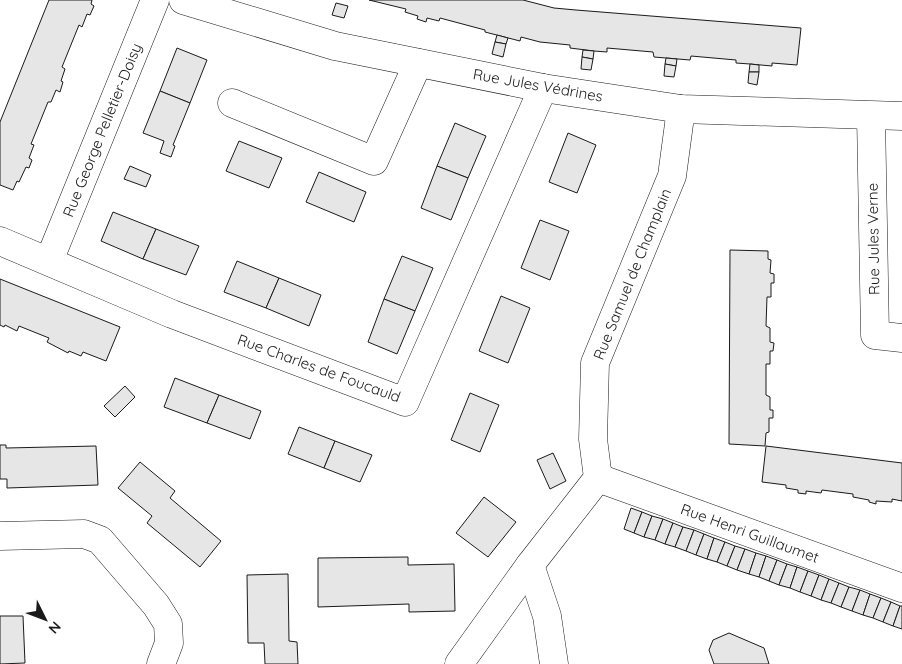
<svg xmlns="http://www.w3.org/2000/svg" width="902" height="664" viewBox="0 0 902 664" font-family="Quicksand,sans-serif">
<rect width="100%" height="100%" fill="#fff"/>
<!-- building -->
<g fill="#e6e6e6" stroke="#1a1a1a">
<path d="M49,0H92L91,4L94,6L90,15L87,14L82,27L79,25L62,67L65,69L61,81L63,82L60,92L56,90L51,102H48L31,144L34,145L29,158L32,160L29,168L26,167L19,182L17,181L13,190L0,185V122Z"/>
<path d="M369,0H523L554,8L576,10L801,28L797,65L772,63V66L750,64L736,63V60L691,56L690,60L654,57L653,52L607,48V52L594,51L570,48V45L540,42L521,37L520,41L485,32V30L440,18L439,21L427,18L426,22L417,19L418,16L405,12L406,9Z"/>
<path d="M336,3L348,6L344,18L332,15Z"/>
<path d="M497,35L508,38L506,44L495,42Z"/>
<path d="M495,42L506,44L503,57L492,54Z"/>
<path d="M177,48L207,60L190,103L160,91Z"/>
<path d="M583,50L594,51L593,59L582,57Z"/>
<path d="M582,57L593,59L591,70L581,69Z"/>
<path d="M666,58L677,59L676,66L665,64Z"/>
<path d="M665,64L676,66L674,77L664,76Z"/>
<path d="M750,64L759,65V72H749Z"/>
<path d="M749,72H759L757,85L748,83Z"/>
<path d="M160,91L190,103L173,145L175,146L171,157L160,153L164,141L143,133Z"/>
<path d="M455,123L486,136L468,178L437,166Z"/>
<path d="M568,133L596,145L577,193L549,182Z"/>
<path d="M239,141L282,158L269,188L226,171Z"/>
<path d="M130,166L151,175L146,187L124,179Z"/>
<path d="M437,166L468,178L451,220L421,208Z"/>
<path d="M319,172L366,192L354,222L306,202Z"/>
<path d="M113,212L156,229L143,259L101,241Z"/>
<path d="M540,220L569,231L550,280L521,268Z"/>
<path d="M156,229L199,246L186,275L143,259Z"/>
<path d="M730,250L768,251V259L771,260L770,273L774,274V283H771V297H767L766,326L770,328V342L774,343L773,351H770V364H766V395L770,397V410H773V418H769V432L766,433L765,446L729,444Z"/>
<path d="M402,256L433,268L415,311L384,299Z"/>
<path d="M237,261L279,278L266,308L224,292Z"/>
<path d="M279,278L321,295L309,326L266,308Z"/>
<path d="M0,279L120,327L106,361L83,352L81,356L69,351L68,353L47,342L49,338L19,326L17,331L5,325L4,327L0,325Z"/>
<path d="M501,296L530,308L508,363L479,351Z"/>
<path d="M384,299L415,311L397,354L368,342Z"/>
<path d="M175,378L219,395L207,423L164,407Z"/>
<path d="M125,386L135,397L115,417L104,406Z"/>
<path d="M470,393L499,405L480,452L451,440Z"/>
<path d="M219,395L261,411L250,439L207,423Z"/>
<path d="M299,427L335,441L324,468L288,454Z"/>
<path d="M335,441L372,455L360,482L324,468Z"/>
<path d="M0,445H6V448L96,446L98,485L7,488V479H0Z"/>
<path d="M766,446L902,463V501L892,499V502L876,501V504L869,502V500L853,497V494L822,490L821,493L806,491V494L798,493V490L786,488V485L762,482Z"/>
<path d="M553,453L566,481L550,489L537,460Z"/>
<path d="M140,462L175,491L170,498L221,541L200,567L147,523L152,516L118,488Z"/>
<path d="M484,497L516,522L488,557L456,533Z"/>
<path d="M631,508L642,512L634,533L624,529Z"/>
<path d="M642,512L652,516L644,537L634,533Z"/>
<path d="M652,516L663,519L655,540L644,537Z"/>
<path d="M663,519L673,523L665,544L655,540Z"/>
<path d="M673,523L683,527L675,547L665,544Z"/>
<path d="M683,527L694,530L686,551L675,547Z"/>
<path d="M694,530L704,534L696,555L686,551Z"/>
<path d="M704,534L714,538L707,559L696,555Z"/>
<path d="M714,538L725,542L717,562L707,559Z"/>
<path d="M725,542L735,546L727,566L717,562Z"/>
<path d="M735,546L745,549L737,570L727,566Z"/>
<path d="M745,549L756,553L749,574L737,570Z"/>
<path d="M756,553L766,556L759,577L749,574Z"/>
<path d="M766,556L777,560L769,581L759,577Z"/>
<path d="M408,557V565L454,564L455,611L409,612V604L318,607V558Z"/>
<path d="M777,560L787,564L779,585L769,581Z"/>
<path d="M787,564L797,567L790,588L779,585Z"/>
<path d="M797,567L808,571L800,592L790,588Z"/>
<path d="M808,571L819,575L811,596L800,592Z"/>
<path d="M288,574L289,641L297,642L298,664H265L264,643H248L247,575Z"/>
<path d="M819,575L829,579L821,600L811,596Z"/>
<path d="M829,579L839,583L831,603L821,600Z"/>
<path d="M839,583L849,587L841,607L831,603Z"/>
<path d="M849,587L860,590L852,611L841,607Z"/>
<path d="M860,590L870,594L863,615L852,611Z"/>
<path d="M870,594L881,598L873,618L863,615Z"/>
<path d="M881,598L891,602L883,622L873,618Z"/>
<path d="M891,602L900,606L893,626L883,622Z"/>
<path d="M900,606H902V629L893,626Z"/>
<path d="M0,616H23L25,663L0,664Z"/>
<path d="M729,633L764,648L769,664H714L709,650L713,640Z"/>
</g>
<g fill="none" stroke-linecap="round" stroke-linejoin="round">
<defs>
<g id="minor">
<path d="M183,0L335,46L543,88L681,109L902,116"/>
<path d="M232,103L374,161L418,63"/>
<path d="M871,116L875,335L902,338"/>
<path d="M0,241L172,314L405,402L543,88"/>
<path d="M49,261L155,0"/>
<path d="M598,478L902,588"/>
<path d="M0,536L84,534L100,540L156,605L168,624L169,643L161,664"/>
<path d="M530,565L547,616L554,664"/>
<path d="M459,664L530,565L598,478L593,439L595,363L672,176L681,109"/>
</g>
</defs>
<!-- minor casing -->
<use href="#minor" stroke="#1a1a1a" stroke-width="29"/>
<!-- minor -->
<use href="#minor" stroke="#fff" stroke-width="28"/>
</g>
<g text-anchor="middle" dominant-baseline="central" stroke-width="4" stroke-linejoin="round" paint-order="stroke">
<!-- street labels -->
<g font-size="15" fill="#1a1a1a" stroke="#fff">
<text transform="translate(538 85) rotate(10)">Rue Jules Védrines</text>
<text transform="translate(102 130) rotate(-68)">Rue George Pelletier-Doisy</text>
<text transform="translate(873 239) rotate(-91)">Rue Jules Verne</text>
<text transform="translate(632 274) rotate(-68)">Rue Samuel de Champlain</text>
<text transform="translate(319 368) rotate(20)">Rue Charles de Foucauld</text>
<text transform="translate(750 533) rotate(20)">Rue Henri Guillaumet</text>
</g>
</g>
<!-- north arrow -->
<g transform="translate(45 619) rotate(132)" stroke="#ffffff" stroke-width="4" paint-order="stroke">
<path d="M0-4L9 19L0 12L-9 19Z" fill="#1a1a1a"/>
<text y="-8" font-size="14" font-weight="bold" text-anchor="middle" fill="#1a1a1a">N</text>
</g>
</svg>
